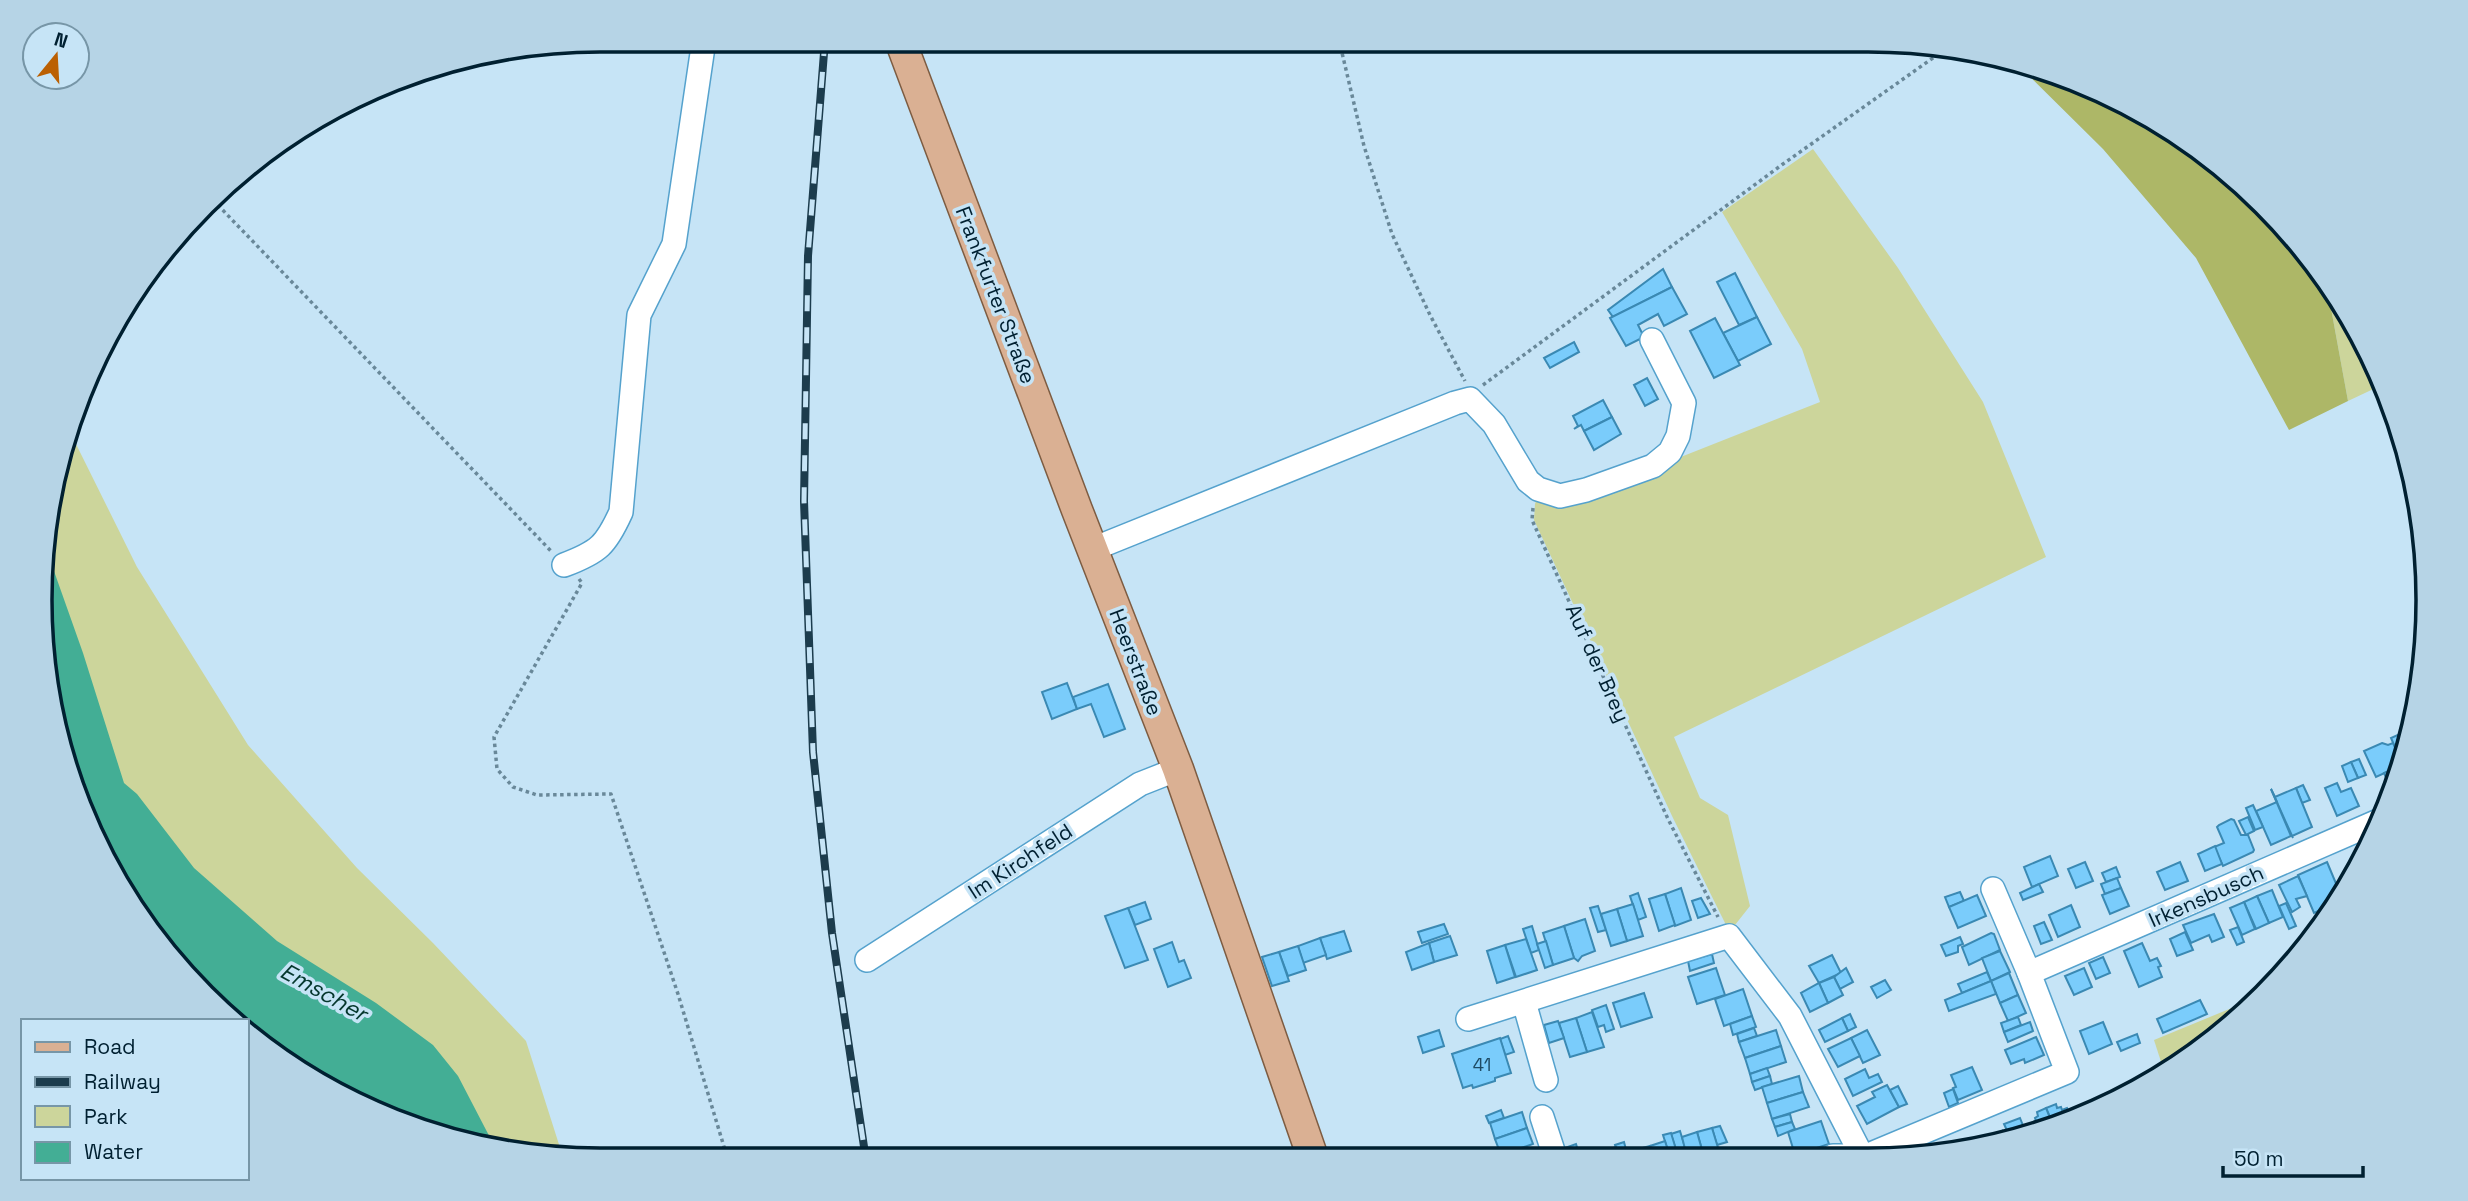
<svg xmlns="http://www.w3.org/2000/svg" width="2468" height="1201" viewBox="0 0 2468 1201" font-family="'Space Grotesk',sans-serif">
<rect width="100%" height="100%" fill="#c6e4f6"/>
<!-- green -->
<g fill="#ccd59b">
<path d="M1813,149L1898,268L1983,402L2046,557L1674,737L1700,798L1728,815L1750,906L1735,925H1726L1673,818L1534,520L1535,504L1539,492L1658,466L1820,402L1802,349L1722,212Z"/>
<path d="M2326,281L2334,290L2384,384L2348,401Z"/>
<path d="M72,436L137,567L248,745L357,868L433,943L526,1041L563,1157L491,1150L386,1118L247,1031V1021H230L156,941L98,849L45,673L51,491Z"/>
<path d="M2256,998L2209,1045L2164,1071L2154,1040Z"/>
</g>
<!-- forest -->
<path fill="#adb767" d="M2016,63L2082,83L2179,135L2264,205L2326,281L2348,401L2289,430L2196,258L2103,149Z"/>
<!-- water -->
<path fill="#43ae95" d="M49,557L83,653L124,783L137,794L194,868L277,941L376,1003L433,1045L458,1076L497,1151L386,1118L247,1031V1021H230L156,941L98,849L45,673Z"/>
<!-- building -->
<g fill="#7accfb" stroke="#3a89b3" stroke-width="2">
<path d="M1663,269L1672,287L1613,317L1608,310Z"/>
<path d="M1735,273L1757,317L1739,325L1717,282Z"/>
<path d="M1672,287L1687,314L1664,326L1658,314L1638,325L1644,337L1626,346L1610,318Z"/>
<path d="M1757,317L1771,344L1738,361L1723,333Z"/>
<path d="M1715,318L1740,365L1714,378L1690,331Z"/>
<path d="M1574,342L1579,352L1550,368L1544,358Z"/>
<path d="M1647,378L1658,399L1645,406L1634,385Z"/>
<path d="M1603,400L1612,417L1584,431L1581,425L1574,429L1578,426L1573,416Z"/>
<path d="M1612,417L1621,434L1594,450L1584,431Z"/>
<path d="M1067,683L1077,709L1052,719L1042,692Z"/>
<path d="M1108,684L1125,729L1104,737L1091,704L1077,709L1073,697Z"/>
<path d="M2411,729L2405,749L2397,752L2391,738Z"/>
<path d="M2382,743L2388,745L2393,743L2401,761L2400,766L2376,777L2364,751Z"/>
<path d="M2359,759L2366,775L2358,778L2351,762Z"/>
<path d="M2351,762L2358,778L2348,782L2342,766Z"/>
<path d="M2400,766L2392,792L2384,773Z"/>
<path d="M2337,783L2341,792L2351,788L2359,806L2337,816L2325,788Z"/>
<path d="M2303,785L2310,800L2302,803L2296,788Z"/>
<path d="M2296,788L2312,827L2292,836L2293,838L2271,789L2275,797Z"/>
<path d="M2271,789L2291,836L2271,845L2256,811L2277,802Z"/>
<path d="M2253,805L2263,827L2255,830L2246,808Z"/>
<path d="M2248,817L2254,831L2246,835L2239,821Z"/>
<path d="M2231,819L2234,820L2241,835H2248L2254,850L2253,852L2223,866L2214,847L2224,843L2217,827L2219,825Z"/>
<path d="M2215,846L2222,864L2205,871L2198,854Z"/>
<path d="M2050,856L2058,876L2032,887L2024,867Z"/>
<path d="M2085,862L2093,881L2076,888L2068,869Z"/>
<path d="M2180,862L2188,881L2165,890L2157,872Z"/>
<path d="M2327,862L2340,893L2334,904L2314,913L2298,875Z"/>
<path d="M2116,867L2120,877L2106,882L2102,873Z"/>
<path d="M2298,876L2307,896L2296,899L2300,907L2292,912L2279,885Z"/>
<path d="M2117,878L2121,888L2105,894L2101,884Z"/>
<path d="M2039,884L2043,892L2023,900L2020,893Z"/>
<path d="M1681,888L1691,920L1675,926L1665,894Z"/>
<path d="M2121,888L2129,906L2110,914L2102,895Z"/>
<path d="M2272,890L2283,917L2269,923L2257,896Z"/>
<path d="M1960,892L1964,901L1949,907L1945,897Z"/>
<path d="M1638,893L1646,917L1638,920L1630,896Z"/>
<path d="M1665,894L1675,925L1659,931L1649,899Z"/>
<path d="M1977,895L1986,916L1958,928L1949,907Z"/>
<path d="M2257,896L2269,923L2256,929L2244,902Z"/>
<path d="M1701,898L1710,914L1698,918L1692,901Z"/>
<path d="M1145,902L1151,919L1135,925L1128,908Z"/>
<path d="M2244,902L2255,929L2242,935L2230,908Z"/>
<path d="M2286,903L2296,926L2289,929L2279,906Z"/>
<path d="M1633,904L1643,936L1627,941L1617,909Z"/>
<path d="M2071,905L2080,927L2058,937L2049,915Z"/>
<path d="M1598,906L1606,930L1598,932L1590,908Z"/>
<path d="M1128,908L1148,960L1125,968L1105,916Z"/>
<path d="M1617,909L1627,941L1611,946L1601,914Z"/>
<path d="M2214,914L2224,937L2212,942L2209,935L2191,943L2183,925Z"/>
<path d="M1585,919L1595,951L1582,956L1578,961L1574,958L1564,926Z"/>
<path d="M2044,922L2052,940L2041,944L2034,926Z"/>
<path d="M1444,924L1448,934L1422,943L1418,932Z"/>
<path d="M1532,926L1539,950L1531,953L1523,929Z"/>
<path d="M1564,926L1574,958L1553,965L1543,933Z"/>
<path d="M2238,927L2244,942L2237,945L2230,930Z"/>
<path d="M1344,931L1351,951L1327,959L1320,938Z"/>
<path d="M2185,932L2193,950L2177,956L2170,939Z"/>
<path d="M1991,933L1994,934L2000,950L1969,965L1962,947Z"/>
<path d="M1450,936L1457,955L1434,962L1429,943Z"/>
<path d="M1960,937L1963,944L1958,946V952L1946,956L1941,945Z"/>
<path d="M1320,938L1326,955L1303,963L1298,946Z"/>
<path d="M1526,939L1537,970L1516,977L1505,945Z"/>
<path d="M1546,941L1553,965L1545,968L1537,944Z"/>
<path d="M1172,942L1179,962L1184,960L1191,978L1168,987L1154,949Z"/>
<path d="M1429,943L1434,962L1412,970L1406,952Z"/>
<path d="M2142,943L2150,961L2157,958L2161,966L2158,967L2162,977L2139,987L2124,951Z"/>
<path d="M1505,945L1515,977L1497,983L1487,951Z"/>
<path d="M1298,946L1306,970L1288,976L1279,952Z"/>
<path d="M2000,951L2010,972L1991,981L1982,958Z"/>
<path d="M1279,952L1289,981L1272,986L1262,957Z"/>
<path d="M1712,954L1714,963L1690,971L1688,961Z"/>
<path d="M1832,955L1841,973L1819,983L1809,966Z"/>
<path d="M2103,957L2110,973L2096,979L2089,963Z"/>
<path d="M1716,968L1725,995L1697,1004L1688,977Z"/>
<path d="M1846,968L1853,982L1840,989L1834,977Z"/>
<path d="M2084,968L2092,987L2074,995L2065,976Z"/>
<path d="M1987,972L1991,981L1962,993L1958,984Z"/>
<path d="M2009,973L2018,995L2000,1003L1991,981Z"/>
<path d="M1834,977L1843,995L1828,1003L1819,983Z"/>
<path d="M1885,980L1891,990L1877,998L1871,987Z"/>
<path d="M1991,981L1996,994L1949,1011L1945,1000Z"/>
<path d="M1819,983L1828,1003L1810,1012L1801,993Z"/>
<path d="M1743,989L1752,1016L1724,1026L1715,999Z"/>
<path d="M1644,993L1652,1017L1621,1027L1613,1003Z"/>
<path d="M2018,995L2026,1013L2008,1021L2000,1003Z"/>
<path d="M2200,1000L2207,1014L2163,1033L2157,1019Z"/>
<path d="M1606,1005L1614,1029L1606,1032L1604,1025L1598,1027L1592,1010Z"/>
<path d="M1592,1012L1604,1047L1587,1052L1576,1018Z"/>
<path d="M1850,1014L1856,1027L1848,1031L1842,1018Z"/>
<path d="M1752,1016L1756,1027L1733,1035L1730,1024Z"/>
<path d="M2018,1017L2021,1025L2004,1032L2001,1023Z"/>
<path d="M1576,1018L1587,1052L1570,1057L1559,1023Z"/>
<path d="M1842,1018L1848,1031L1825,1042L1819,1030Z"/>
<path d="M1558,1021L1564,1038L1549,1043L1544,1025Z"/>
<path d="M2030,1022L2033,1031L2008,1042L2004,1032Z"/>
<path d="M2103,1022L2112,1044L2089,1054L2080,1031Z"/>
<path d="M1754,1028L1757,1036L1739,1042L1737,1034Z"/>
<path d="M1439,1030L1444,1046L1423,1053L1418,1037Z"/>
<path d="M1776,1030L1781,1046L1745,1058L1739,1042Z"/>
<path d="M1867,1030L1880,1055L1863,1063L1851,1038Z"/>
<path d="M2137,1034L2140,1043L2121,1051L2117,1042Z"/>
<path d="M1508,1036L1514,1052L1505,1055L1500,1039Z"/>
<path d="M2036,1037L2044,1055L2025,1063L2024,1059L2011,1064L2005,1050Z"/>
<path d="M1500,1038L1511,1073L1495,1078V1081L1473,1088L1472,1085L1463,1088L1452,1054Z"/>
<path d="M1851,1038L1860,1056L1838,1067L1828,1049Z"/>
<path d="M1781,1046L1786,1062L1750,1074L1745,1058Z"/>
<path d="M1972,1067L1982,1090L1958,1100L1953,1088L1956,1087L1951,1075Z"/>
<path d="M1767,1068L1770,1076L1752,1082L1750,1074Z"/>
<path d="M1865,1069L1869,1078L1878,1074L1882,1082L1853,1096L1845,1079Z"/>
<path d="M1770,1076L1772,1084L1755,1090L1752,1082Z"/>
<path d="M1799,1076L1803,1092L1767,1103L1762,1087Z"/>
<path d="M1887,1085L1899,1107L1867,1124L1857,1106L1875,1097L1872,1092Z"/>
<path d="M1898,1086L1907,1104L1899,1107L1890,1090Z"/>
<path d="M1953,1089L1958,1103L1949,1107L1944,1093Z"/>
<path d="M1803,1092L1809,1107L1772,1119L1767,1103Z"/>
<path d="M2056,1104L2057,1108L2061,1107L2062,1110L2067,1108L2073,1121L2054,1126L2046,1108Z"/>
<path d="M2046,1108L2053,1126L2034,1131L2031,1123L2036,1121L2035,1118L2038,1116L2037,1112Z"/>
<path d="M1501,1110L1504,1118L1489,1123L1486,1116Z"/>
<path d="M1522,1112L1527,1128L1495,1139L1490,1123Z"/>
<path d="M1790,1114L1792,1122L1775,1127L1772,1119Z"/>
<path d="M2020,1118L2026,1133L2010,1137L2004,1124Z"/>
<path d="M1821,1121L1829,1144L1795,1155L1788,1132Z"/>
<path d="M1792,1122L1795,1129L1778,1136L1775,1127Z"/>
<path d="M1720,1126L1727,1142L1717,1145L1712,1128Z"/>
<path d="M1527,1128L1533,1144L1501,1155L1495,1139Z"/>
<path d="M1712,1128L1719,1151L1720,1157H1704L1697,1132Z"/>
<path d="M2002,1130L2007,1138L1968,1149L1966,1145L1981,1139L1983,1143L2004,1134Z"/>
<path d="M1680,1131L1687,1154L1678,1156L1671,1134Z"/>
<path d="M1697,1132L1704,1157H1687L1682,1137Z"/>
<path d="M1671,1133L1678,1156L1676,1157H1670L1663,1135Z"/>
<path d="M1665,1141L1670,1157H1653L1650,1146Z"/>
<path d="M1624,1142L1628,1157H1619L1615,1145Z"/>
<path d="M1576,1144L1580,1157H1562L1559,1150Z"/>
<path d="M1650,1146L1653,1157H1637L1635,1150Z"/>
<path d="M1616,1147L1619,1157H1603L1601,1152Z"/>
</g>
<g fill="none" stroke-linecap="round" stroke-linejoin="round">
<defs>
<g id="minor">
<path d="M1093,549L1455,403L1470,399L1494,424L1528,481L1538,489L1560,496L1586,490L1653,466L1670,452L1678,436L1684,403L1652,340"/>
<path d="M564,565C599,552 606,545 621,512L639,315L674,244L704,40"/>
<path d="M1993,889L2029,973"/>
<path d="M867,960L1140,784L1178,769"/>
<path d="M1524,1002L1546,1080"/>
<path d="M1468,1019L1729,936L1790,1016L1862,1156"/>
<path d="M1542,1117L1555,1157"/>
<path d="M1833,1156H1848"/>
<path d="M1866,1156L2067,1072L2029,973L2383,819"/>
</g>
<path id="major" d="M900,40L1077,510L1178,769L1313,1158"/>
</defs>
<!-- minor casing -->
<use href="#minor" stroke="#55a2cd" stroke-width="26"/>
<!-- major casing -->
<use href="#major" stroke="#7d5c42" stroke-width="33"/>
<!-- path -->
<g stroke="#698899" stroke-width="3.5" stroke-dasharray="3.5 3.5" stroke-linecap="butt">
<path d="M1339,40L1364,146L1392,234L1430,315L1465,381"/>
<path d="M213,200L551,551"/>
<path d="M1483,385L1783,164L1947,48"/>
<path d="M1533,508L1532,520L1668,819L1718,917"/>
<path d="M579,579L582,583L494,737L497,769L513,787L537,795L611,794L678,994L728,1160"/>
</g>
<!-- minor -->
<use href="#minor" stroke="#fff" stroke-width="23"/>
<!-- major -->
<use href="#major" stroke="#dab093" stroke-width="30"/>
<defs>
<path id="rail" d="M825,40L808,256L804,501L813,752L832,933L866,1160"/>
</defs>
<!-- rail casing -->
<use href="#rail" stroke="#1c3c4d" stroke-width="8"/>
<!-- rail -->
<use href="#rail" stroke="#c6e4f6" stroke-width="5" stroke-dasharray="16" stroke-linecap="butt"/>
</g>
<g text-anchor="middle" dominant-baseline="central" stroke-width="7" stroke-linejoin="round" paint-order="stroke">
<!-- number labels -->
<g font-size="18" fill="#1e4b64">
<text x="1482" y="1064">41</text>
</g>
<!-- street labels -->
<g font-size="21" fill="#002031" stroke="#c6e4f6">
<text transform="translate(996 295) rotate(69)">Frankfurter Straße</text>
<text transform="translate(1136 662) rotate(69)">Heerstraße</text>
<text transform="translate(1598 663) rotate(66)">Auf der Brey</text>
<text transform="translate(1020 861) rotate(-33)">Im Kirchfeld</text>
<text transform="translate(2206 896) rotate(-24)">Irkensbusch</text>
</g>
<!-- water labels -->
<g font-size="23" font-style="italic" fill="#05372d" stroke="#c6e4f6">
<text transform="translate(324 992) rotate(29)">Emscher</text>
</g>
</g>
<!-- crop -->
<path d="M0 0H2468V1201H0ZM600 52H1868A548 548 0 0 1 2416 600V600A548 548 0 0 1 1868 1148H600A548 548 0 0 1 52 600V600A548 548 0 0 1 600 52Z" fill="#b6d4e6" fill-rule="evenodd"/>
<path fill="none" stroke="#002031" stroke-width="3.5" d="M600 52H1868A548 548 0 0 1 2416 600V600A548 548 0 0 1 1868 1148H600A548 548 0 0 1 52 600V600A548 548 0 0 1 600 52Z"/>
<!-- legend -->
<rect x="21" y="1019" width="228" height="161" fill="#c6e4f6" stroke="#7796a7" stroke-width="2"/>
<rect x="35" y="1042" width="35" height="10" fill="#dab093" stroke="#7796a7" stroke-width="2"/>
<text x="84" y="1054" font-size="21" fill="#002031">Road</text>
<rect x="35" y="1077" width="35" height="10" fill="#1c3c4d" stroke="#7796a7" stroke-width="2"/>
<text x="84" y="1089" font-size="21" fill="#002031">Railway</text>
<rect x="35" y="1106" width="35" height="21" fill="#ccd59b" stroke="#7796a7" stroke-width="2"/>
<text x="84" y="1124" font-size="21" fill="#002031">Park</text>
<rect x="35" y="1142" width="35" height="21" fill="#43ae95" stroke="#7796a7" stroke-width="2"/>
<text x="84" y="1159" font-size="21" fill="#002031">Water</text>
<!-- north arrow -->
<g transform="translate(56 56) rotate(18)"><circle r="33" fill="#c6e4f6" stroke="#7796a7" stroke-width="2"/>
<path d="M0-5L12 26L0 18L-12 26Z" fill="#bb6003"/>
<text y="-10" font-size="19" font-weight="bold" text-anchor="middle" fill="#002031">N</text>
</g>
<!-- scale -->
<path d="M2223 1166v10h140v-10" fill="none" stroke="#002031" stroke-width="3.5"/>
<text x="2234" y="1166" font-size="21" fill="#002031" stroke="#c6e4f6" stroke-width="5" paint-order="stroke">50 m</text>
</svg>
